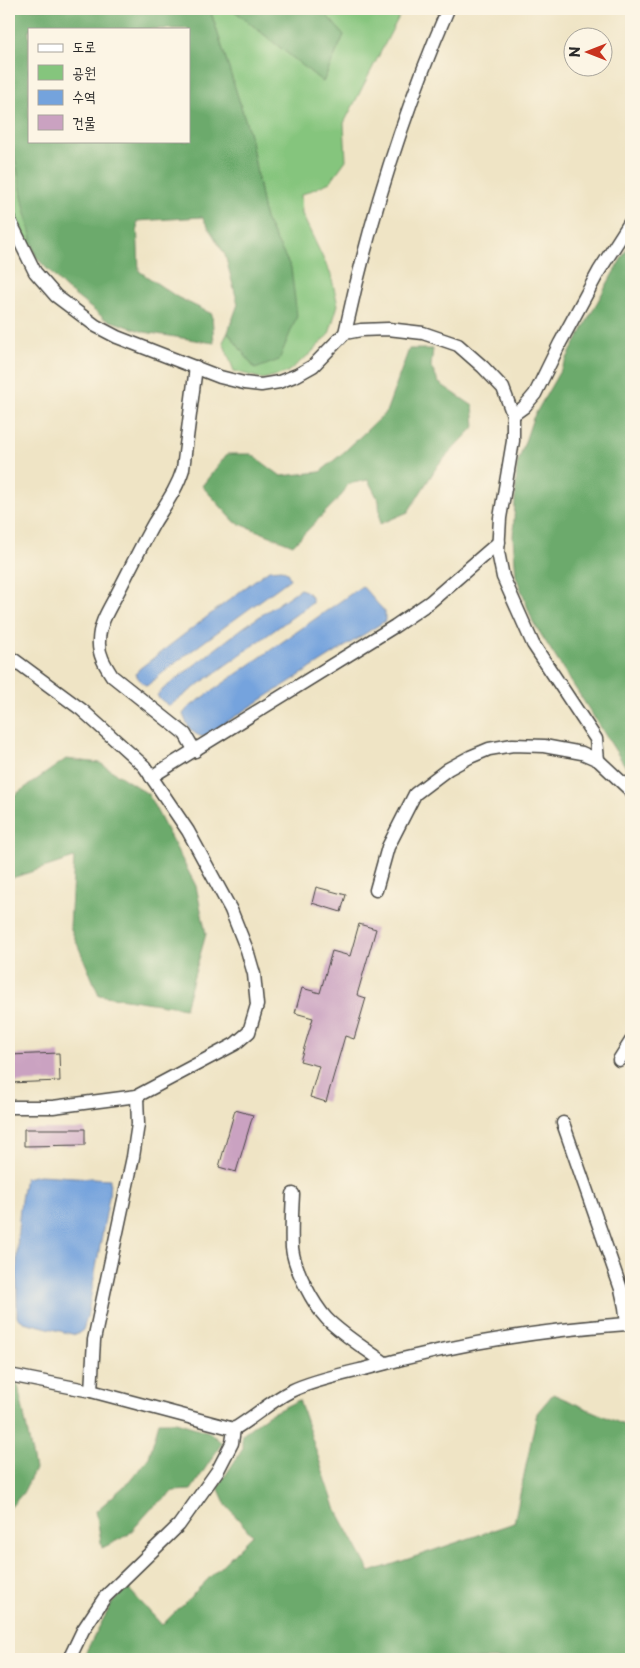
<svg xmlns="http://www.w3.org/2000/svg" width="640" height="1668" viewBox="0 0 640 1668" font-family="'Playpen Sans','Poor Story',sans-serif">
<rect width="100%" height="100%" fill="#fcf5e5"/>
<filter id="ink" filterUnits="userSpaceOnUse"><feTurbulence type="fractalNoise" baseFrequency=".02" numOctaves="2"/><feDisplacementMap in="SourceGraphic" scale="10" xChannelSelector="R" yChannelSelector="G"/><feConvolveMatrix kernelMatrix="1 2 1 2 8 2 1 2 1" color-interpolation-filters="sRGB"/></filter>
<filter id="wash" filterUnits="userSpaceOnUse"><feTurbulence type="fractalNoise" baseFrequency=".0096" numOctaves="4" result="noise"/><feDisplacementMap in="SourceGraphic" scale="20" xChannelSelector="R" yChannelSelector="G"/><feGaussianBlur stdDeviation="1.12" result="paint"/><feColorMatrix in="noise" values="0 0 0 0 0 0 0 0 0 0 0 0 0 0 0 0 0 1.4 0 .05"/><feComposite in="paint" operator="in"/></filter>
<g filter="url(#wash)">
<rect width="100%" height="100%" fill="#efe4c5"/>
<!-- green -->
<g fill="#85c57d" stroke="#587854">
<path d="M210,9H222L236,12L323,82L344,35L321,9H403L344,123L346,160L330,182L301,195L302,214L331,275L338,305L329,334L311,353L286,373L263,379L234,371L223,342L228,332L255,369L291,268L265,219L250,135Z"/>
<path d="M9,126L23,200L36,257L9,204Z"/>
</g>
<!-- forest -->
<g fill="#6caa6c" stroke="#4c6a4c" fill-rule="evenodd">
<path d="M9,9H210L250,135L265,219L291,268L297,316L279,360L255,369L228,332L238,304L225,255L202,217L137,221L139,271L177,297L212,314L214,343L144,332L105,319L64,287L36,257L23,200L9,126ZM29,29H189V141H29Z"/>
<path d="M222,9H321L344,35L323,82L236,12Z"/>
<path d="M631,242V775L533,622L516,576L513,537L517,465L533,418L565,362L612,275Z"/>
<path d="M409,349H433L431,367L439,383L473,406L475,426L438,465L408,512L380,524L379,501L368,480L348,484L342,495L293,545L235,522L202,486L227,454H251L281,476L320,472L344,452L386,412Z"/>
<path d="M66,759L100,763L148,794L196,886L206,934L185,1008L99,995L70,927L74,858L9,879V799Z"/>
<path d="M9,1383L18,1385L35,1469L23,1493L9,1509Z"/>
<path d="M553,1394L631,1428V1659H82L112,1603L127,1587L162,1625L252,1535L226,1505L218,1487L242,1450V1434L268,1415L299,1400L335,1507L370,1572L514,1523L537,1413Z"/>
<path d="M159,1422H176L209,1432L222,1443L191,1490L174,1491L151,1509L128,1535L102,1548L96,1511L130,1481L149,1457Z"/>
</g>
<!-- water -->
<g fill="#74a3dd" stroke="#506784">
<path d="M281,569L287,572L290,579L175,663L149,684L147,686C142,683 138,679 136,674L139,669L259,577L269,570Z"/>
<path d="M362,586L385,612V621L203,737C191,734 187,725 183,714L188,708Z"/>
<path d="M300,589L306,591L312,597V603L169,706L159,698L157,695L162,690L244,627Z"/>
<path d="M39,1175L110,1179L109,1197L87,1317L83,1330L76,1335L24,1322L17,1317C17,1272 15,1222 25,1178Z"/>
</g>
<g id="blocks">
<!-- building -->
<g fill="#caa2c1">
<path d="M316,887L346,895L341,912L312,903Z"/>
<path d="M359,924L376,929L357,995L366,998L354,1039L345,1036L326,1102L310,1097L319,1066L300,1061L313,1018L295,1013L302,988L320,993L332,951L350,956Z"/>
<path d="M59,1053L60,1081L9,1083V1055Z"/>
<path d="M235,1110L253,1115L236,1172L219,1167Z"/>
<path d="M24,1129H85V1145L24,1146Z"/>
</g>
</g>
</g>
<g filter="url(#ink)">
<use href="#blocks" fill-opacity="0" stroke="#484742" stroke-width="1"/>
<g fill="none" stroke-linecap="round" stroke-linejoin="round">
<defs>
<g id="minor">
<path d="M9,219L35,272L56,296L96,326L117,337L220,377L244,383L261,385L279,382L297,375L313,366L345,333L361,330L388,329L423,333L458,345L483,367L503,388L513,415V441L500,518L498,552L503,577L533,644L596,739L598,760"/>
<path d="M345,333C369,222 403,113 448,9"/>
<path d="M513,415L524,407L535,394L560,343L599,271L631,221"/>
<path d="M9,656L82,710L144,766L188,831L231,910L247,950L254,974L257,1005L249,1032L235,1044L137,1096L53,1107H9"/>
<path d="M195,751L185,734L112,676C105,665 98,654 99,641C99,624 109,609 117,594C129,571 141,546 154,523C165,505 177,489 183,469L196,367"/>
<path d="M151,777L395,626L430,602L499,542"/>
<path d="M376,890L388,847L415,794L448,769L470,757L489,749L513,745L544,746L582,753L598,760L631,791"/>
<path d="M619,1060L631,1041"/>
<path d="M293,1194C292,1212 291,1230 292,1248C294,1268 313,1304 327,1319C344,1336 366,1349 385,1363"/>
<path d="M9,1375L91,1391L234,1429C254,1417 271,1401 291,1391C311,1381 343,1374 364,1369C450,1345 538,1330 627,1324L625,1307L621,1289L563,1123"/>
<path d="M91,1391L94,1340L133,1157L138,1124L137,1096"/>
<path d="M71,1659L72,1653L83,1630L105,1597L179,1525L218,1470L232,1443L234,1429"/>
</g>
</defs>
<!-- minor casing -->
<use href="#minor" stroke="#484742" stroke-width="15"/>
<!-- minor -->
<use href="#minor" stroke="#fff" stroke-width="12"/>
</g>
</g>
<!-- margin -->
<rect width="640" height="1668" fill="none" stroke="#fcf5e5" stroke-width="30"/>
<!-- legend -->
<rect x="28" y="28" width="162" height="115" fill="#fcf5e5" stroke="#a8a49b"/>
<rect x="38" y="44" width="25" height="8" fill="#ffffff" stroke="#a8a49b"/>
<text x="72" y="52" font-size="15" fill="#2b2b2b">도로</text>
<rect x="38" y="65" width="25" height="15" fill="#85c57d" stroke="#a8a49b"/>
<text x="72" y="78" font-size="15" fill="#2b2b2b">공원</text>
<rect x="38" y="90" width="25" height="15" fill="#74a3dd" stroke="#a8a49b"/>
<text x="72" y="102" font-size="15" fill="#2b2b2b">수역</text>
<rect x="38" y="115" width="25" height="15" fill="#caa2c1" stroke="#a8a49b"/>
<text x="72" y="128" font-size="15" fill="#2b2b2b">건물</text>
<!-- north arrow -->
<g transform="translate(588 52) rotate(270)"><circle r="24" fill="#fcf5e5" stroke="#a8a49b"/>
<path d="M0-4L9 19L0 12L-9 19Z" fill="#c8321e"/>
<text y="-8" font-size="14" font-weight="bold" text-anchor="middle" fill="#2b2b2b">N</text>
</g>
</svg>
